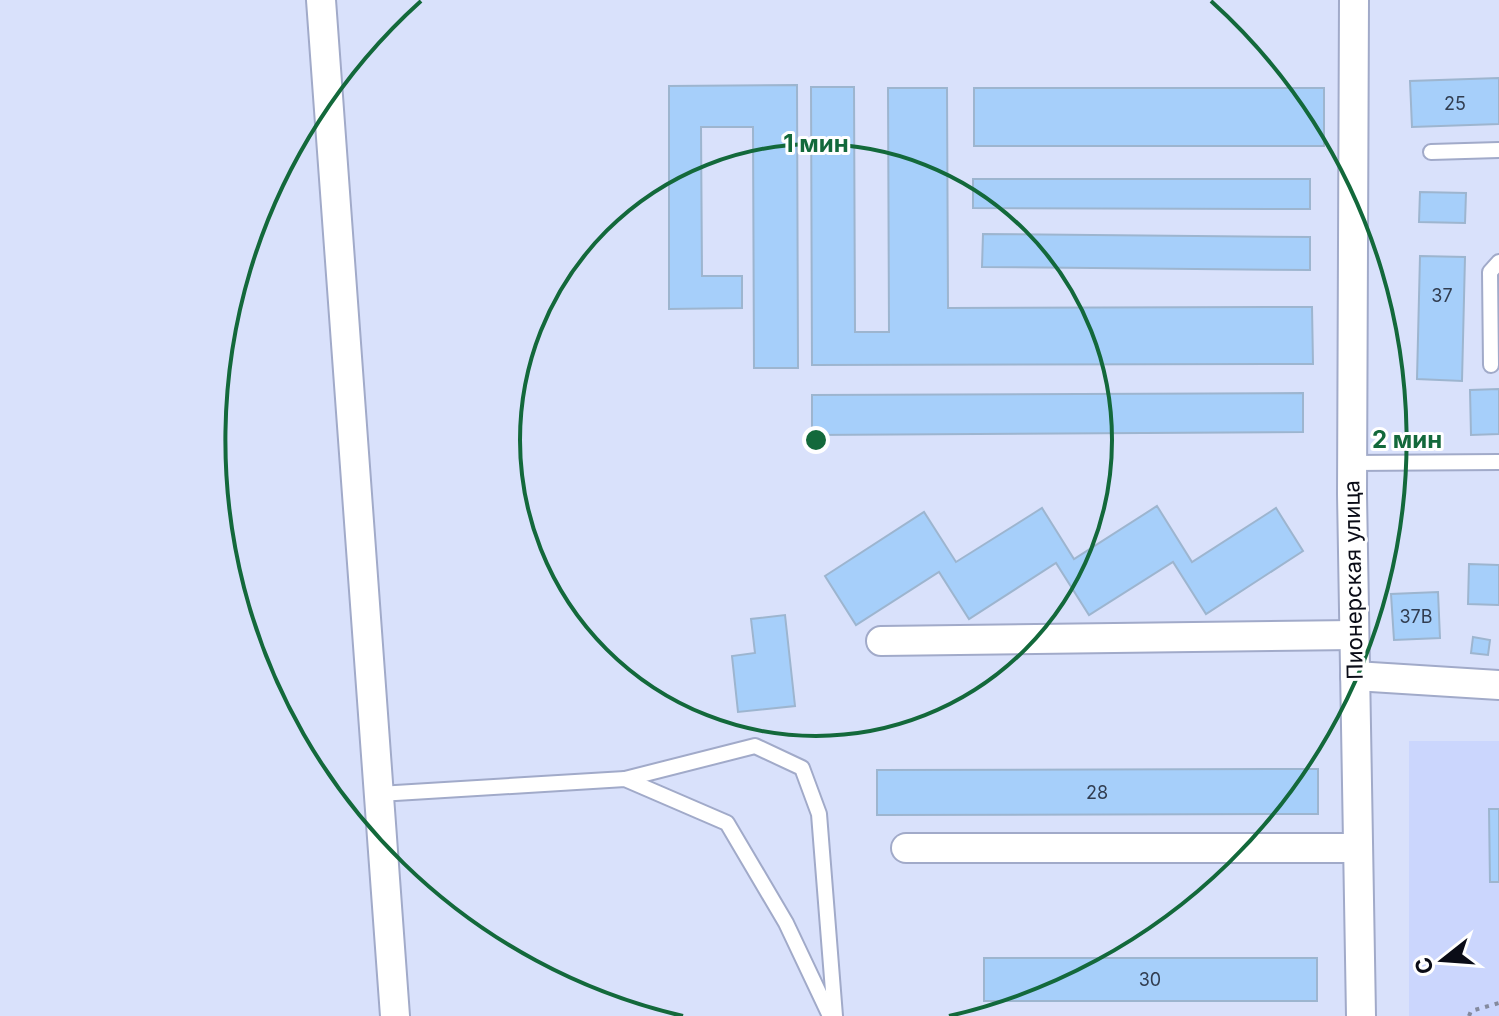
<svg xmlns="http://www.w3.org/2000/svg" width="1499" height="1016" viewBox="0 0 1499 1016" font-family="Inter,sans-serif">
<rect width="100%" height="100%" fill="#d9e1fb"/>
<!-- built -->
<rect fill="#cbd6fd" x="1409" y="741" width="90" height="275"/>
<!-- building -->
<g fill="#a6cffa" stroke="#9db5cf" stroke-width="2">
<path d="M1499,78V124L1412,127L1410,81Z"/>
<path d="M797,85L798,368H754L753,127H701L702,276H742V308L669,309V86Z"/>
<path d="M811,87H854L855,332H889L888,88H947L948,308L1312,307L1313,364L812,365Z"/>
<rect x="974" y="88" width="350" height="58"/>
<path d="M973,179H1310V209L973,208Z"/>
<path d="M1420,192L1466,193L1465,223L1419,222Z"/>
<path d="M983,234L1310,237V270L982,267Z"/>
<path d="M1420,256L1465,257L1462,381L1417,379Z"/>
<path d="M1499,389V434L1471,435L1470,390Z"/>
<path d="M1303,393V432L812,435V395Z"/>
<path d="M1157,506L1192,562L1276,508L1303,551L1206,614L1173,562L1089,615L1056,563L969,619L939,572L856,625L825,576L924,512L956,562L1042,508L1074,559Z"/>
<path d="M1469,564L1499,565V605L1468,604Z"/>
<path d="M1438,592L1440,638L1394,640L1391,594Z"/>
<path d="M785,615L795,706L738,712L732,656L755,653L751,619Z"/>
<path d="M1473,637L1490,640L1488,655L1471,653Z"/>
<path d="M1318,769V814L877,815V770Z"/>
<path d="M1489,809H1499V882H1490Z"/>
<rect x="984" y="958" width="333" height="43"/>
</g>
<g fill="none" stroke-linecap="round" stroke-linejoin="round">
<defs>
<g id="service">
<path d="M1431,152L1499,150"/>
<path d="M1491,365L1490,272L1499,262"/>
<path d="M1352,463L1499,462"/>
<path d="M625,779L755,746L802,768L819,814L835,1016"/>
<path d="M379,794L625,779L727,823L786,923L830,1016"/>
</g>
<g id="minor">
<path d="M321,0L395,1016"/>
<path d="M1354,0L1352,494L1361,1016"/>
<path d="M881,641L1354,635"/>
<path d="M1355,676L1499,685"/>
<path d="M906,848H1358"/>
</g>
</defs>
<!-- service casing -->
<use href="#service" stroke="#a1aac9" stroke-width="18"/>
<!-- minor casing -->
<use href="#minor" stroke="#a1aac9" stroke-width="32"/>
<!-- path -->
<path stroke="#848a9e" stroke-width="4" stroke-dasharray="4 6" stroke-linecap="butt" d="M1469,1016L1471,1011L1499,1003"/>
<!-- service -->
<use href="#service" stroke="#fff" stroke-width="14"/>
<!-- minor -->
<use href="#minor" stroke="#fff" stroke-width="28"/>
</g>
<!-- distance rings -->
<g fill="none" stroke="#13693b" stroke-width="4">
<circle cx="816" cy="440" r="296"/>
<path d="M683 1016A591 591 0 0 1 421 1M1211 1A591 591 0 0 1 949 1016"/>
</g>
<g text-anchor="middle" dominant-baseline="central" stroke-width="6" stroke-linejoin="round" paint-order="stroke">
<!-- number labels -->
<g font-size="18" fill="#313d50">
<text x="1455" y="103">25</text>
<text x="1442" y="295">37</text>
<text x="1416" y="616">37В</text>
<text x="1097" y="792">28</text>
<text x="1150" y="979">30</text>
</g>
<!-- street labels -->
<g font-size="22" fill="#0a0c17" stroke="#fff">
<text transform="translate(1353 580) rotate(-91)">Пионерская улица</text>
</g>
</g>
<circle cx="816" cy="440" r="12" fill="#13693b" stroke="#fff" stroke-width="4"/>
<g font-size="24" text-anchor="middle" font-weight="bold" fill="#13693b" stroke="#fff" stroke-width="6" stroke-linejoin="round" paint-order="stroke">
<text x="816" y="152">1 мин</text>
<text x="1407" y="448">2 мин</text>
</g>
<!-- north arrow -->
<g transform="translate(1443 960) rotate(253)" stroke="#ffffff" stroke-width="6" paint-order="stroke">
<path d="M0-6L14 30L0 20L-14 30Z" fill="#0a0c17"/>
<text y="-12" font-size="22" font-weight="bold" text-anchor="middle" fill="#0a0c17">С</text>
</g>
</svg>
